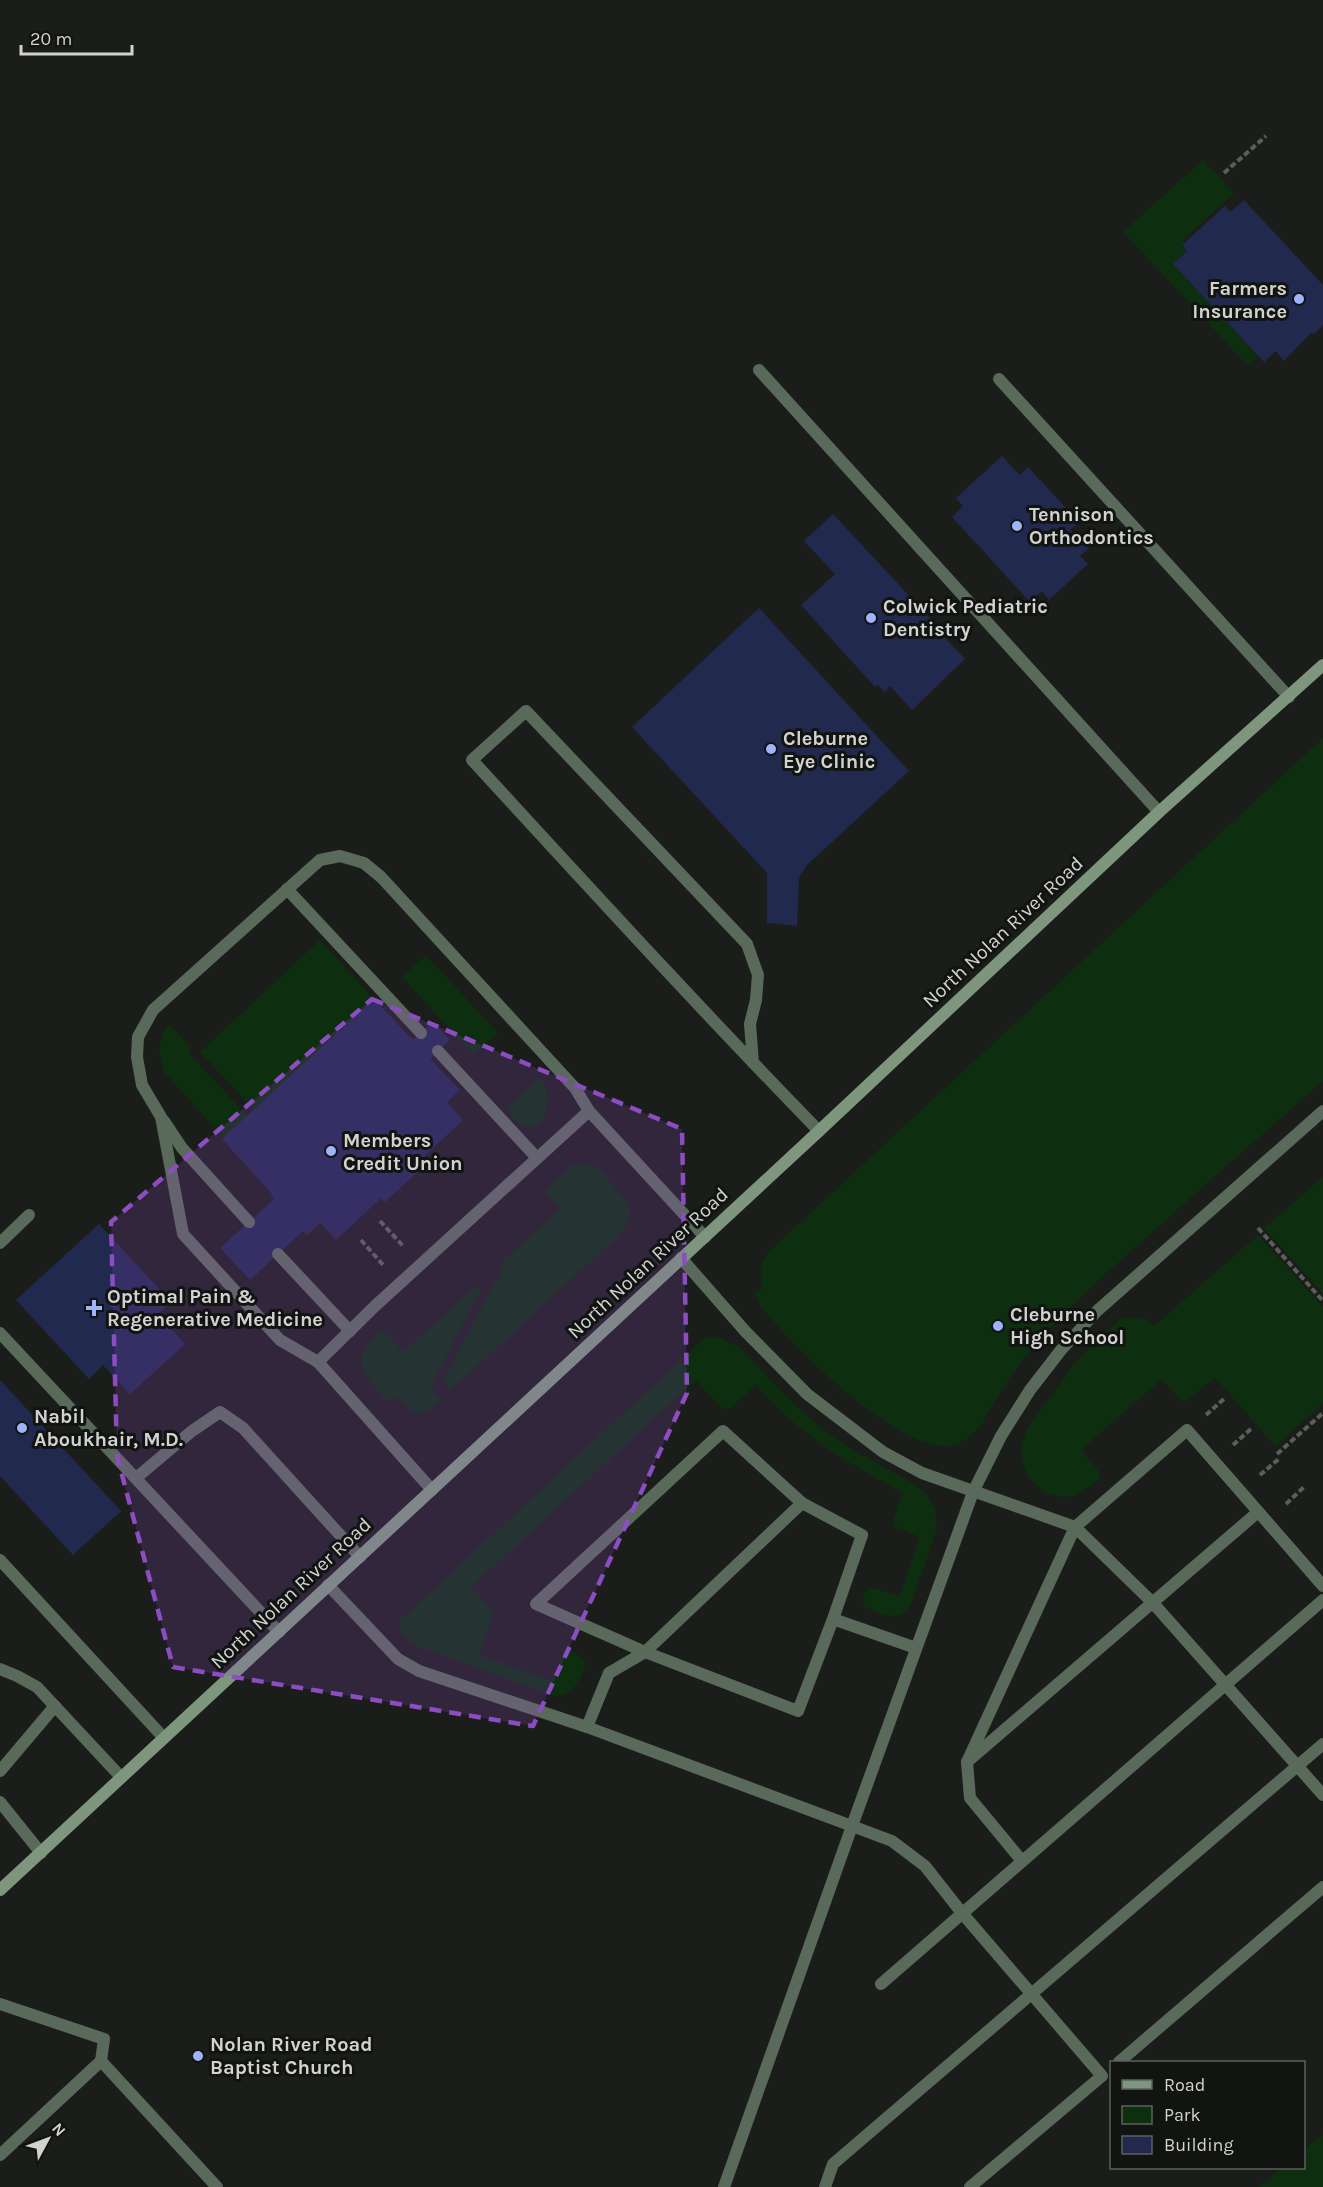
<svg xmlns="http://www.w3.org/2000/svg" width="1323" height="2187" viewBox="0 0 1323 2187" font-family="Karla,sans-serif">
<rect width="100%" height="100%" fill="#1b1d1b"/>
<!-- green -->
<g fill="#0d2e0f">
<path d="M1203,160L1234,193L1183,240L1185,243L1182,245L1187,251L1173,264L1258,356L1248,366L1123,232Z"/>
<path d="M1323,738V1081C1270,1128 1216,1175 1163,1223C1121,1260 1079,1296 1041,1338C1023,1358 1007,1381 993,1404C987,1414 983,1426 973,1434C968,1439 960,1443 953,1445C901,1457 790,1344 760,1305L753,1293L762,1289L760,1268L767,1253Z"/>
<path d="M320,940L374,999L254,1110L200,1052Z"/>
<path d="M426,955L498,1033L474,1055L402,977Z"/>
<path d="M168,1026H171L191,1048L188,1052L247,1116L224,1138L164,1072L159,1051L162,1036Z"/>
<path d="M538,1079L542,1080C551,1094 549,1117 536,1127L520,1125L506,1109Z"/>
<path d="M581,1162L599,1168L628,1204L630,1213L628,1224L615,1239L448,1393V1385L443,1379L503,1268L499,1265L560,1208L544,1190L571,1166Z"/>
<path d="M1323,1177V1294L1264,1228Z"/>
<path d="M1258,1235L1323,1307V1404L1275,1446L1215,1378L1186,1401H1182L1162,1379L1081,1450L1099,1471L1100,1478L1098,1481C1090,1486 1083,1493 1074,1496C1049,1502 1026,1483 1022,1459C1019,1448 1024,1437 1028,1427L1074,1364L1121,1317L1148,1319L1154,1326Z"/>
<path d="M477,1286L481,1290L432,1383L434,1393L443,1398C420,1418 417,1419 395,1396L388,1402C363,1374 347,1362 380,1331H384L403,1352Z"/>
<path d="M706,1337L719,1338L738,1346L790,1400L819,1426L848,1447L913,1483L926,1493L935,1510L937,1529L911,1605C900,1624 881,1614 865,1607C861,1600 864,1591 870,1587L900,1596L920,1537L895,1527L892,1523L903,1493C864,1472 827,1451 793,1422C780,1411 769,1398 756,1385L731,1408L722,1409L696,1380L471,1587L493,1610V1615L479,1655L552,1681L564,1651C572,1649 581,1655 585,1662C584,1677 572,1697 555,1696L420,1647L403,1636L398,1622Z"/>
<path d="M1323,2135V2187H1258L1281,2168H1304V2149Z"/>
</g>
<!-- building -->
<g fill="#21294e">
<path d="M1244,200L1323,285V325L1314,334L1312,332L1284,361L1276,351L1264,362L1173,264L1187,251L1182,245L1225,206L1230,212Z"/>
<path d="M1002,456L1020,475L1028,467L1079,522L1070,530L1089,549L1080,556L1088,564L1049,600L1042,591L1030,602L952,517L963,506L956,498Z"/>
<path d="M833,514L942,631L940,632L965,659L912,710L890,686L885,692L878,685L875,687L801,605L835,574L804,541Z"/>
<path d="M759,608L909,771L806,866L799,878L797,926L767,923V873L632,727Z"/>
<path d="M374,999L413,1040L433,1022L450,1040L430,1059L460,1090L447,1102L463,1120L418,1162L423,1167L385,1202L381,1198L336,1240L320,1223L307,1235L303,1231L250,1280L220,1248L274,1199L270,1195L272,1194L222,1139Z"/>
<path d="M99,1224L171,1302L158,1314L185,1344L130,1394L103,1365L89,1379L16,1300Z"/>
<path d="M0,1380L121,1511L73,1555L0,1476Z"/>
</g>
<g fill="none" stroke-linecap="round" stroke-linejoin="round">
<!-- path -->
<g stroke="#5c5e5c" stroke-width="4" stroke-dasharray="6 3" stroke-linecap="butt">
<path d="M1224,173L1266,136"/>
<path d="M380,1221L404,1247"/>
<path d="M1258,1228L1323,1301"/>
<path d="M361,1240L384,1266"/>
<path d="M1206,1415L1226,1397"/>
<path d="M1233,1445L1253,1427"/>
<path d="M1277,1454L1323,1413"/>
<path d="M1260,1475L1280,1458"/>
<path d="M1286,1504L1305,1486"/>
</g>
<!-- service -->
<g stroke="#5a6a5a" stroke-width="12">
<path d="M759,370L1159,812"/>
<path d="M999,379L1289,697"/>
<path d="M287,889L421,1033"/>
<path d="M438,1051L537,1158"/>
<path d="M753,1063L750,1024L756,1000L758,975L747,944L526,711L472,760C587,885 701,1010 819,1131"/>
<path d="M164,1121L182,1148L249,1222"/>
<path d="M0,1243L29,1215"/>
<path d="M278,1254L350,1331"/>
<path d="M681,1258L745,1331L807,1394L883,1452L922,1473L1075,1527L1153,1603L1323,1795"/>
<path d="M0,1333L279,1632"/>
<path d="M318,1362L375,1306L589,1111"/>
<path d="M136,1478L192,1431L220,1412L243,1428L360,1557"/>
<path d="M432,1490L318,1362L280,1340L183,1234L161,1117L142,1085L137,1057L138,1037L153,1010L320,860L340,856L364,863L381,877L575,1088L589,1111L705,1237"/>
<path d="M0,1560L164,1738"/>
<path d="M328,1585L398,1659L419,1671L587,1727L852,1826L892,1841L925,1866L962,1913L1102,2076L970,2187"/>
<path d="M833,1619L862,1535L802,1503L645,1652L798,1711L833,1619L916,1648"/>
<path d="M0,1669L17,1676L37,1687L121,1777"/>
<path d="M587,1727L609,1673L645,1652L536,1604L723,1431L802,1503"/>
<path d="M967,1762L1075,1527L1187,1430L1323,1586"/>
<path d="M0,1771L55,1706"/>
<path d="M0,1802L41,1853"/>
<path d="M1022,1861L970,1798L967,1762L1258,1512"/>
<path d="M881,1984L1323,1600"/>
<path d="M0,2004L104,2039L101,2061L0,2155"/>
<path d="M101,2061L217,2187"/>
<path d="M1119,2062L1323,1887"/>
<path d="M724,2187L852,1826L973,1492L1001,1436L1030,1390L1061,1350L1097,1311L1323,1111"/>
<path d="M825,2187L833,2164L1323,1744"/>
</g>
<!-- secondary -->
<path stroke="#7e967d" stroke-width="12" d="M0,1890L819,1131L1159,812L1323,665"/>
</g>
<!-- marked area -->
<path fill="#8c4dc3" fill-opacity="0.2" stroke="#8c4dc3" stroke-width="4.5" stroke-dasharray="12 8" stroke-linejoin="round" d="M372,999L682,1129L687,1393L533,1726L173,1667L117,1456L111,1222Z"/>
<!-- markers -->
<g fill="#9fb3fd" stroke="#121412" stroke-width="2">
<circle cx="1299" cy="299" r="6"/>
<circle cx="1017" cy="526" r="6"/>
<circle cx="871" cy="618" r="6"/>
<circle cx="771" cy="749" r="6"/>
<circle cx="331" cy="1151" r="6"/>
<path d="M91 1299h6v6h6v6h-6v6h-6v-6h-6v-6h6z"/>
<circle cx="998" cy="1326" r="6"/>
<circle cx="22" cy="1428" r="6"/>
<circle cx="198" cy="2056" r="6"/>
</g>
<g text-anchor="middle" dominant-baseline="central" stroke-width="6" stroke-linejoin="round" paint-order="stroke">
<!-- poi labels -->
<g font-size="20" font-weight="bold" fill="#d2d3d1" stroke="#121412" text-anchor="start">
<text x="1287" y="288" text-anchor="end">Farmers<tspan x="1287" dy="23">Insurance</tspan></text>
<text x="1029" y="514">Tennison<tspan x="1029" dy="23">Orthodontics</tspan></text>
<text x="883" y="606">Colwick Pediatric<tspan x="883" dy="23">Dentistry</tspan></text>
<text x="783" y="738">Cleburne<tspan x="783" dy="23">Eye Clinic</tspan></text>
<text x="343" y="1140">Members<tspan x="343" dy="23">Credit Union</tspan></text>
<text x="107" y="1296">Optimal Pain &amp;<tspan x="107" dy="23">Regenerative Medicine</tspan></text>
<text x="1010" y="1314">Cleburne<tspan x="1010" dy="23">High School</tspan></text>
<text x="34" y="1416">Nabil<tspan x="34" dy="23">Aboukhair, M.D.</tspan></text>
<text x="210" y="2044">Nolan River Road<tspan x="210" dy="23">Baptist Church</tspan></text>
</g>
<!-- street labels -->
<g font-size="20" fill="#d2d3d1" stroke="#121412">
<text transform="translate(1003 932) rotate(-43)">North Nolan River Road</text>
<text transform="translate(648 1263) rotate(-43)">North Nolan River Road</text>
<text transform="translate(291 1593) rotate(-43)">North Nolan River Road</text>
</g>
</g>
<!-- legend -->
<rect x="1110" y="2061" width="195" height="108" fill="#121412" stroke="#5f605e" stroke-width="1.5"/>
<rect x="1122" y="2080" width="30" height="9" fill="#7e967d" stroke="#5f605e" stroke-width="1.5"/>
<text x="1164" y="2091" font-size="18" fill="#d2d3d1">Road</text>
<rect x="1122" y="2106" width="30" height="18" fill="#0d2e0f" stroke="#5f605e" stroke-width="1.5"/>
<text x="1164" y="2121" font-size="18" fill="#d2d3d1">Park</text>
<rect x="1122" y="2136" width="30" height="18" fill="#21294e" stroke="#5f605e" stroke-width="1.5"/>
<text x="1164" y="2151" font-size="18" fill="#d2d3d1">Building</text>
<!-- north arrow -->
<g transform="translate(48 2139) rotate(49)" stroke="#121412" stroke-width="4.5" paint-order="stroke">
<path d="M0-4.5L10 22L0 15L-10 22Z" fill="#d2d3d1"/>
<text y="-9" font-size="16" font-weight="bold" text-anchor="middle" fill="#d2d3d1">N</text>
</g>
<!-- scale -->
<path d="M21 45v9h111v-9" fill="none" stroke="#d2d3d1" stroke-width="3"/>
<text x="30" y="45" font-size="18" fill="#d2d3d1" stroke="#121412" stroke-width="4.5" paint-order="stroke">20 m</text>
</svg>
